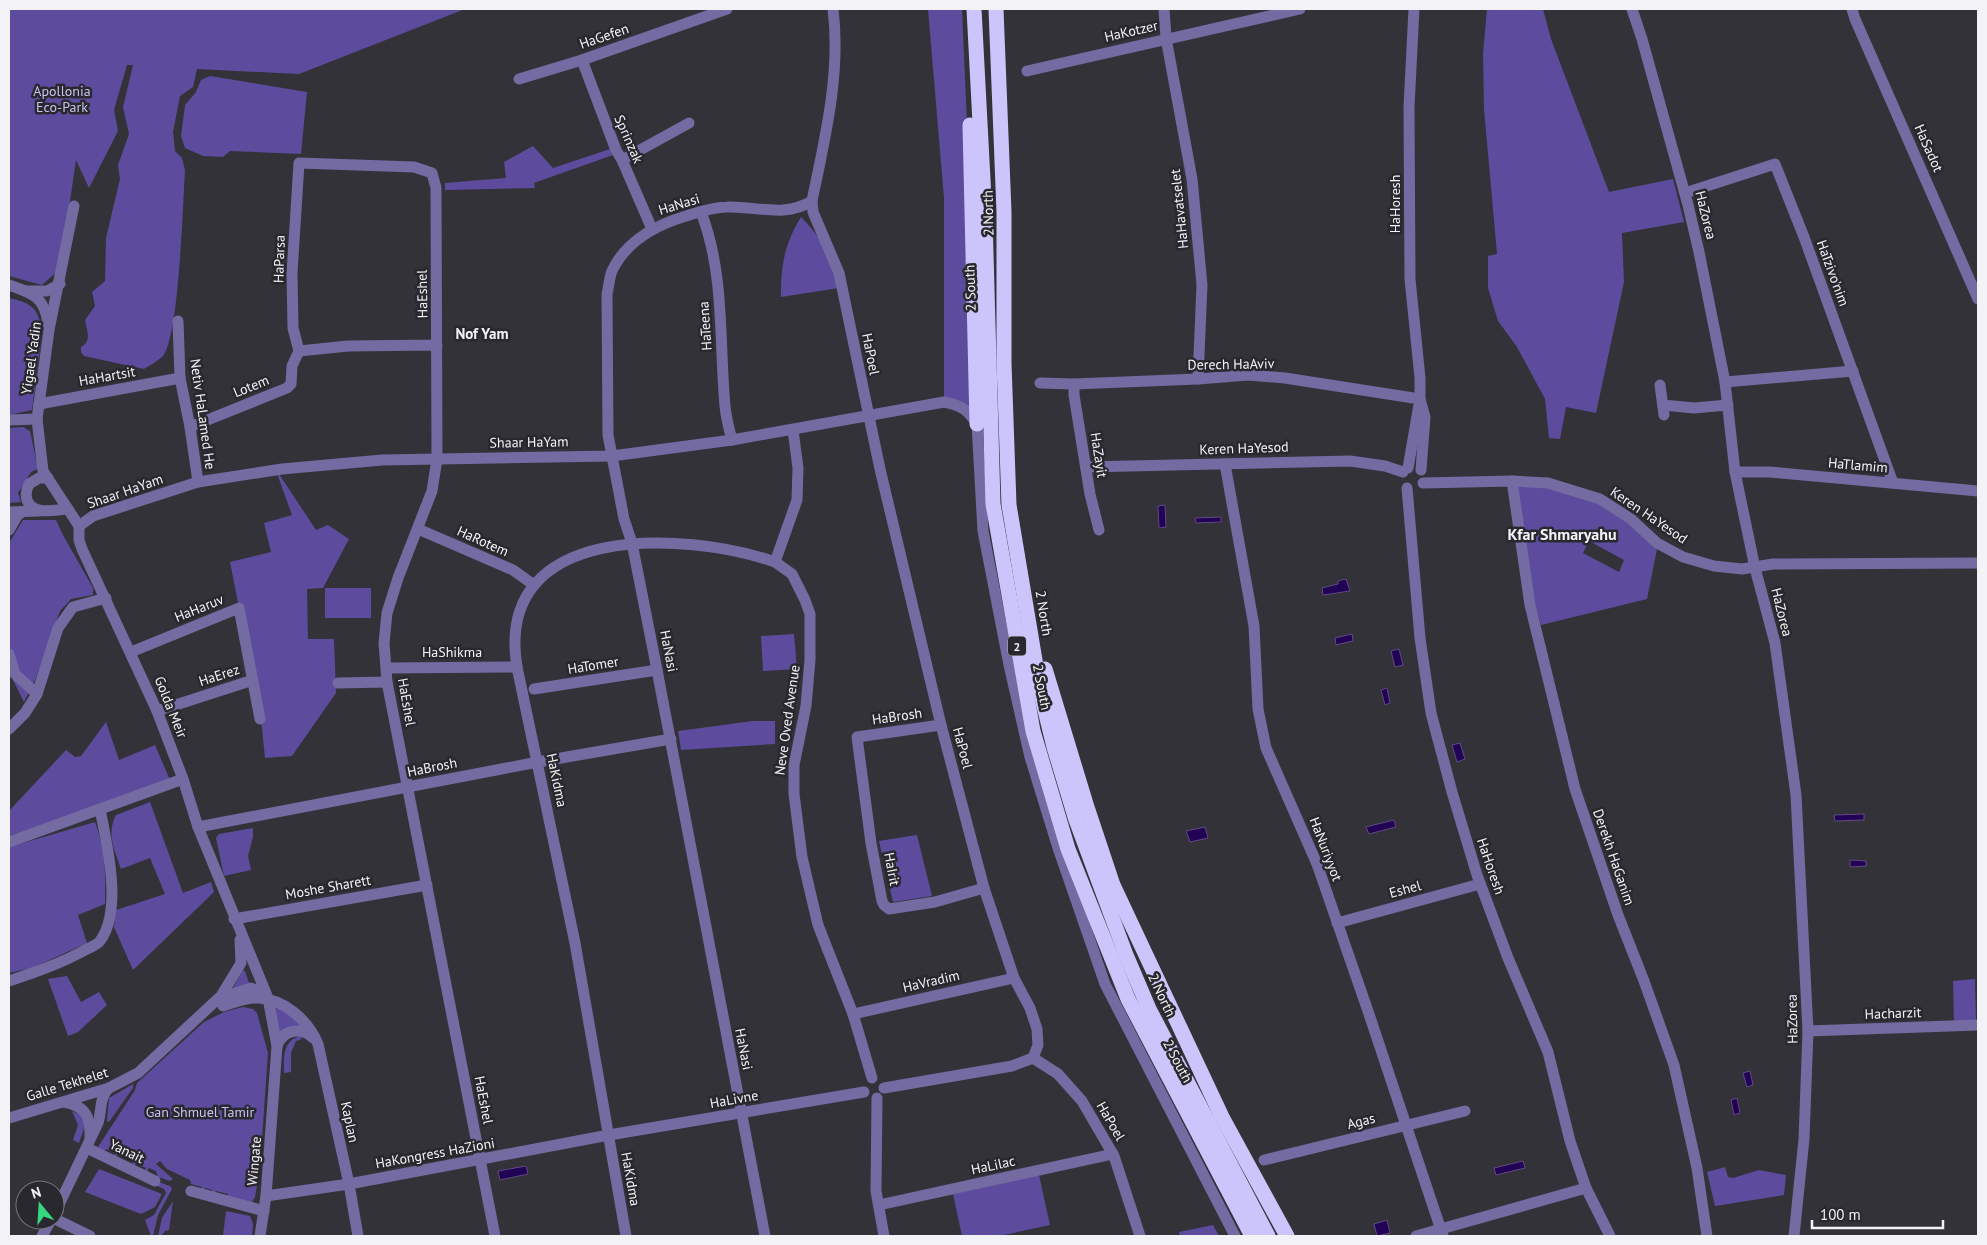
<svg xmlns="http://www.w3.org/2000/svg" width="1987" height="1245" viewBox="0 0 1987 1245" font-family="'PT Sans',sans-serif">
<rect width="100%" height="100%" fill="#323238"/>
<!-- green -->
<g fill="#5d4c9d" fill-rule="evenodd">
<path d="M9,9H465L299,74L197,69L193,87L180,96L173,132L175,151L182,158L185,170C183,203 179,336 163,356C158,361 150,365 144,369L84,356L81,352V347C92,341 87,331 85,320L95,306L92,292L105,281L106,238L120,179L118,165L129,134L123,107L133,65H127L114,110L118,131L89,188L76,160L60,269L42,285L9,276Z"/>
<path d="M928,9H962L970,193L971,407L959,401L944,398V198Z"/>
<path d="M1487,9H1543L1551,39L1609,192L1673,179L1684,222L1622,233L1624,282L1596,413L1566,407L1560,439L1549,438L1545,399L1517,347L1498,321L1488,288V256L1497,254L1484,109L1483,54Z"/>
<path d="M210,76L307,92L301,154L230,151L223,157L203,156L185,148L181,136L185,105L196,92L201,80Z"/>
<path d="M533,146L553,168L610,149L613,155L534,183L535,188L445,190V183L506,178L504,162Z"/>
<path d="M801,217C826,243 829,255 839,288L781,297C781,265 784,245 801,217Z"/>
<path d="M9,298C33,303 39,309 42,334L32,410L9,415Z"/>
<path d="M23,427L30,431L38,469L31,472L18,493L21,502L9,503V428Z"/>
<path d="M275,468L316,530L328,525L349,539L323,588L307,589L308,639H334L336,693L292,756L265,758L261,719L230,562L271,552L264,523L292,515Z"/>
<path d="M1516,485L1549,487L1599,503L1639,529L1657,549L1647,599L1541,625L1535,604ZM1589,541L1624,560L1619,572L1583,553Z"/>
<path d="M23,520H56L63,535L93,588V595L71,599L60,611L36,678L24,702L9,672V543Z"/>
<rect x="325" y="588" width="46" height="30"/>
<path d="M794,634L797,669L763,671L761,636Z"/>
<path d="M753,721H775V744L681,750L678,731Z"/>
<path d="M106,722L119,760L155,745L170,780L9,836V811L66,750L75,757L81,756Z"/>
<path d="M150,802L183,893L211,882L214,892L133,970L114,927L116,910L165,894L150,858L121,869C115,851 106,834 116,815Z"/>
<path d="M95,822C105,849 106,875 105,904L78,915L87,943L32,968L9,973V847Z"/>
<path d="M253,828V837L248,856L251,870L224,876L216,838L219,834Z"/>
<path d="M917,835L932,896L893,902L879,841Z"/>
<path d="M243,970L245,971L249,983L231,992Z"/>
<path d="M67,976L81,1002L99,992L107,1005L78,1032L68,1036L48,979Z"/>
<path d="M1975,979L1976,1022L1954,1023L1953,981Z"/>
<path d="M243,1007L253,1009L257,1013L268,1053L260,1168L255,1197L252,1202L228,1197V1194L216,1191L214,1194H212V1190L205,1188L203,1192L201,1191L202,1187L191,1184L190,1180L167,1169L160,1161L156,1164L173,1179L170,1181L158,1177L156,1171L149,1168L146,1174L143,1173L146,1168L136,1163L133,1168L131,1167L133,1162L118,1154L115,1159L113,1158L115,1153L106,1149L103,1154L96,1150L135,1090L137,1083L204,1022L224,1012Z"/>
<path d="M275,1008L283,1010L305,1027L280,1035Z"/>
<path d="M300,1036L302,1039L296,1041L291,1053V1072L284,1073C284,1058 282,1041 300,1036Z"/>
<path d="M133,1084V1088L109,1122L107,1121L109,1098Z"/>
<path d="M72,1111L82,1116L85,1126L79,1143L73,1140L78,1125Z"/>
<path d="M1725,1167L1728,1177L1733,1178L1759,1170L1786,1175L1784,1195L1715,1206L1707,1172Z"/>
<path d="M99,1169L162,1194L155,1207L141,1214L85,1192Z"/>
<path d="M1039,1175L1050,1225L999,1236H962L953,1194Z"/>
<path d="M159,1182L170,1186L172,1189L158,1215L153,1236H151L145,1220L154,1215L166,1193L164,1189L157,1186Z"/>
<path d="M173,1201L169,1230L165,1231L161,1236H158L162,1218Z"/>
<path d="M226,1211L250,1216L253,1224L252,1236H223Z"/>
<path d="M1213,1225L1219,1236H1180L1179,1232Z"/>
</g>
<!-- water -->
<g fill="#220254" stroke="#614a85">
<path d="M1165,505L1166,527L1159,528L1158,506Z"/>
<path d="M1221,517V522L1196,523L1195,518Z"/>
<path d="M1346,579L1350,591L1323,595L1322,588L1338,584V581Z"/>
<path d="M1352,634L1353,641L1336,645L1335,638Z"/>
<path d="M1399,649L1403,665L1395,667L1391,651Z"/>
<path d="M1387,688L1390,703L1385,705L1381,690Z"/>
<path d="M1460,743L1465,759L1457,762L1452,745Z"/>
<path d="M1864,814V820L1835,821L1834,815Z"/>
<path d="M1394,820L1396,827L1369,834L1366,827Z"/>
<path d="M1205,827L1208,838L1190,842L1186,831Z"/>
<path d="M1850,860L1866,861V866L1850,867Z"/>
<path d="M1750,1071L1753,1085L1747,1087L1743,1073Z"/>
<path d="M1737,1098L1740,1113L1734,1115L1731,1100Z"/>
<path d="M1523,1161L1525,1168L1496,1175L1494,1168Z"/>
<path d="M526,1166L528,1174L500,1180L498,1171Z"/>
<path d="M1387,1220L1390,1233L1377,1236L1374,1224Z"/>
</g>
<g fill="none" stroke-linecap="round" stroke-linejoin="round">
<!-- minor -->
<g stroke="#736ba2" stroke-width="11">
<path d="M833,9C841,73 825,138 812,201L813,212L839,273L880,469L941,725L984,888L1014,978L1030,1008L1037,1029L1038,1045L1033,1058"/>
<path d="M1164,9L1166,38L1192,179L1202,285L1198,379"/>
<path d="M1632,9L1642,39L1688,205L1699,252L1725,382L1735,472L1755,568L1775,643L1796,795L1808,1031L1804,1139L1794,1236"/>
<path d="M1852,9L1855,19L1978,299"/>
<path d="M582,60L616,150L622,160L652,229"/>
<path d="M1027,71L1300,9"/>
<path d="M519,79L582,60L727,9"/>
<path d="M622,160L689,123"/>
<path d="M1685,193L1775,164L1804,237L1893,483"/>
<path d="M74,206L49,330L37,419L43,471L79,526V540L82,549L157,711L183,779L198,827L268,998L277,1046L266,1196L260,1236"/>
<path d="M701,212C725,274 719,341 725,406C726,417 729,429 732,440"/>
<path d="M9,285C32,293 45,297 48,324"/>
<path d="M27,291H47L60,284"/>
<path d="M178,321L180,378L190,427L198,482"/>
<path d="M437,345L348,346L299,351L293,328L292,273L299,163L414,167L432,173L436,188L437,459L432,491L398,578L387,613L384,643L387,682L495,1236"/>
<path d="M1725,382L1853,371"/>
<path d="M1040,383L1074,384L1198,379L1248,375L1285,378L1420,399L1425,417L1421,470"/>
<path d="M1074,384V395L1090,494L1099,530"/>
<path d="M1660,385L1664,415"/>
<path d="M39,404L180,378"/>
<path d="M1663,405L1694,408L1728,405"/>
<path d="M9,420L37,419"/>
<path d="M190,427L287,388L291,384L292,366L299,351"/>
<path d="M793,430L798,468L797,500L775,562L792,574L805,600L810,614V660L806,706L794,765V794L802,857L818,925L853,1014L872,1078"/>
<path d="M1225,464L1254,626L1258,709L1266,748L1317,864L1369,1014L1443,1236"/>
<path d="M1086,467L1350,461L1385,466L1403,472"/>
<path d="M1408,468L1420,399V378L1410,279L1409,107L1414,9"/>
<path d="M1735,472H1770L1978,491"/>
<path d="M48,478H39L29,484C26,490 25,494 27,500C33,516 54,510 68,509"/>
<path d="M1512,481L1530,605L1575,789L1618,915L1644,981L1674,1065L1697,1168L1707,1236"/>
<path d="M1423,483L1512,481L1548,483L1600,499L1631,519L1657,543L1683,557L1714,566L1742,569L1773,564L1978,563"/>
<path d="M1407,488L1420,638L1431,713L1452,792L1477,875L1508,958L1548,1052L1570,1141L1586,1188L1610,1236"/>
<path d="M9,512L39,511"/>
<path d="M79,526L93,516L198,482L282,469L382,460L612,456L732,440L944,402C961,405 968,410 977,424L983,531L1009,665L1030,757L1058,848L1105,984L1235,1236"/>
<path d="M418,529L513,570L534,585"/>
<path d="M9,530L17,516L22,512"/>
<path d="M131,652L239,608L260,719"/>
<path d="M9,654L15,674L37,694"/>
<path d="M387,668L517,667"/>
<path d="M338,683L387,682"/>
<path d="M534,689L657,670"/>
<path d="M157,711L253,680"/>
<path d="M941,725L857,737L871,843L882,901L884,905L889,909L935,902L984,888"/>
<path d="M9,729L25,713L37,694L58,628L73,607L106,598"/>
<path d="M198,827L538,762L671,739"/>
<path d="M9,842L183,779"/>
<path d="M234,919L427,885"/>
<path d="M1337,923L1480,884"/>
<path d="M9,981C36,972 62,963 87,949C91,947 97,945 100,941C123,910 107,845 100,809"/>
<path d="M219,1001L230,995L251,988L261,992L266,999"/>
<path d="M223,1006C233,1003 246,997 258,998C284,999 308,1020 318,1044L349,1184L358,1236"/>
<path d="M853,1014L1014,978"/>
<path d="M1808,1031L1978,1025"/>
<path d="M277,1046C283,1029 301,1027 313,1038"/>
<path d="M1033,1058L1058,1074L1082,1101L1114,1156L1140,1236"/>
<path d="M884,1088L1012,1066L1033,1058"/>
<path d="M877,1098L876,1191L884,1236"/>
<path d="M64,1102C85,1106 91,1116 90,1137"/>
<path d="M9,1118L109,1088L138,1073L221,996L241,963L240,940"/>
<path d="M87,1148L155,1181"/>
<path d="M1264,1160L1465,1111"/>
<path d="M191,1191L264,1211"/>
<path d="M266,1196L349,1184L609,1135L864,1092"/>
<path d="M879,1205L1113,1154"/>
<path d="M55,1213L98,1123C102,1111 99,1097 109,1088"/>
<path d="M55,1219L90,1236"/>
<path d="M42,1236L51,1220"/>
<path d="M626,1236L575,943L517,667C493,521 685,531 775,562"/>
<path d="M765,1236L657,670L632,543L624,519L608,435L607,294C609,287 609,278 612,271C626,241 656,225 686,216C699,212 713,207 727,207C757,206 784,218 812,201"/>
<path d="M1416,1236L1586,1188"/>
</g>
<!-- highway -->
<g stroke="#ccc5fc" stroke-width="15">
<path d="M974,9L985,218L993,504L1033,731L1068,849L1128,999L1252,1236"/>
<path d="M996,9L1004,212V363L1009,505L1040,690L1054,747L1076,820L1126,955L1149,1009L1268,1236"/>
<path d="M970,125L977,424"/>
<path d="M1045,669L1086,804L1113,885L1222,1117L1287,1236"/>
</g>
</g>
<g text-anchor="middle" dominant-baseline="central" stroke-width="5" stroke-linejoin="round" paint-order="stroke">
<!-- shield labels -->
<rect fill="#29282e" stroke="#b6b6bb" stroke-width="1" x="1008" y="636.5" width="18" height="19" rx="4"/>
<g font-size="12" font-weight="bold" fill="#f3f3f7">
<text x="1017" y="646">2</text>
</g>
<!-- street labels -->
<g font-size="14" fill="#f3f3f7" stroke="#29282e">
<text transform="translate(1131 31) rotate(-13)">HaKotzer</text>
<text transform="translate(604 36) rotate(-19)">HaGefen</text>
<text transform="translate(629 139) rotate(66)">Sprinzak</text>
<text transform="translate(1929 148) rotate(66)">HaSadot</text>
<text transform="translate(679 204) rotate(-17)">HaNasi</text>
<text transform="translate(1395 204) rotate(-90)">HaHoresh</text>
<text transform="translate(1179 209) rotate(-96)">HaHavatselet</text>
<text transform="translate(988 213) rotate(-91)">2 North</text>
<text transform="translate(1706 215) rotate(76)">HaZorea</text>
<text transform="translate(279 259) rotate(-88)">HaParsa</text>
<text transform="translate(1833 273) rotate(70)">HaTzivo'nim</text>
<text transform="translate(970 288) rotate(-92)">2 South</text>
<text transform="translate(422 294) rotate(-91)">HaEshel</text>
<text transform="translate(705 326) rotate(-94)">HaTeena</text>
<text transform="translate(871 354) rotate(79)">HaPoel</text>
<text transform="translate(31 358) rotate(-82)">Yigael Yadin</text>
<text transform="translate(1231 364) rotate(-1)">Derech HaAviv</text>
<text transform="translate(107 376) rotate(-10)">HaHartsit</text>
<text transform="translate(251 386) rotate(-22)">Lotem</text>
<text transform="translate(203 414) rotate(82)">Netiv HaLamed He</text>
<text transform="translate(529 442) rotate(-1)">Shaar HaYam</text>
<text transform="translate(1244 448) rotate(-2)">Keren HaYesod</text>
<text transform="translate(1099 455) rotate(81)">HaZayit</text>
<text transform="translate(1858 465) rotate(5)">HaTlamim</text>
<text transform="translate(125 491) rotate(-19)">Shaar HaYam</text>
<text transform="translate(1649 515) rotate(34)">Keren HaYesod</text>
<text transform="translate(483 541) rotate(24)">HaRotem</text>
<text transform="translate(199 608) rotate(-22)">HaHaruv</text>
<text transform="translate(1782 612) rotate(76)">HaZorea</text>
<text transform="translate(1044 613) rotate(81)">2 North</text>
<text transform="translate(669 651) rotate(79)">HaNasi</text>
<text x="452" y="652">HaShikma</text>
<text transform="translate(593 665) rotate(-9)">HaTomer</text>
<text transform="translate(219 675) rotate(-18)">HaErez</text>
<text transform="translate(1042 687) rotate(79)">2 South</text>
<text transform="translate(407 702) rotate(80)">HaEshel</text>
<text transform="translate(171 707) rotate(68)">Golda Meir</text>
<text transform="translate(897 716) rotate(-8)">HaBrosh</text>
<text transform="translate(787 720) rotate(-82)">Neve Oved Avenue</text>
<text transform="translate(963 748) rotate(75)">HaPoel</text>
<text transform="translate(432 767) rotate(-11)">HaBrosh</text>
<text transform="translate(557 780) rotate(78)">HaKidma</text>
<text transform="translate(1326 849) rotate(69)">HaNuriyyot</text>
<text transform="translate(1614 857) rotate(71)">Derekh HaGanim</text>
<text transform="translate(1491 866) rotate(71)">HaHoresh</text>
<text transform="translate(892 869) rotate(79)">HaIrit</text>
<text transform="translate(328 887) rotate(-10)">Moshe Sharett</text>
<text transform="translate(1405 889) rotate(-15)">Eshel</text>
<text transform="translate(931 981) rotate(-13)">HaVradim</text>
<text transform="translate(1162 995) rotate(65)">2 North</text>
<text transform="translate(1893 1013) rotate(-2)">Hacharzit</text>
<text transform="translate(1792 1019) rotate(-91)">HaZorea</text>
<text transform="translate(744 1049) rotate(79)">HaNasi</text>
<text transform="translate(1178 1061) rotate(62)">2 South</text>
<text transform="translate(67 1084) rotate(-17)">Galle Tekhelet</text>
<text transform="translate(734 1099) rotate(-10)">HaLivne</text>
<text transform="translate(484 1100) rotate(79)">HaEshel</text>
<text transform="translate(1111 1121) rotate(60)">HaPoel</text>
<text transform="translate(1361 1121) rotate(-14)">Agas</text>
<text transform="translate(350 1122) rotate(78)">Kaplan</text>
<text transform="translate(127 1151) rotate(26)">Yanait</text>
<text transform="translate(435 1153) rotate(-10)">HaKongress HaZioni</text>
<text transform="translate(254 1161) rotate(-85)">Wingate</text>
<text transform="translate(993 1165) rotate(-12)">HaLilac</text>
<text transform="translate(631 1179) rotate(80)">HaKidma</text>
</g>
<!-- park labels -->
<g font-size="14" fill="#c7c2ef" stroke="#29282e">
<text x="62" y="91">Apollonia<tspan x="62" dy="16">Eco-Park</tspan></text>
<text x="200" y="1112">Gan Shmuel Tamir</text>
</g>
<!-- neighbourhood labels -->
<g font-size="15" font-weight="bold" fill="#f3f3f7" stroke="#29282e">
<text x="482" y="333">Nof Yam</text>
</g>
<!-- quarter labels -->
<g font-size="16" font-weight="bold" fill="#f3f3f7" stroke="#29282e">
<text x="1562" y="534">Kfar Shmaryahu</text>
</g>
</g>
<!-- border -->
<rect width="1987" height="1245" fill="none" stroke="#f3f3f7" stroke-width="20"/>
<!-- north arrow -->
<g transform="translate(40 1205) rotate(342)"><circle r="24" fill="#29282e" stroke="#7a797e"/>
<path d="M0-4L9 19L0 12L-9 19Z" fill="#35d881"/>
<text y="-8" font-size="14" font-weight="bold" text-anchor="middle" fill="#f3f3f7">N</text>
</g>
<!-- scale -->
<path d="M1812 1220v8h131v-8" fill="none" stroke="#f3f3f7" stroke-width="2.5"/>
<text x="1820" y="1220" font-size="15" fill="#f3f3f7" stroke="#29282e" stroke-width="4" paint-order="stroke">100 m</text>
</svg>
